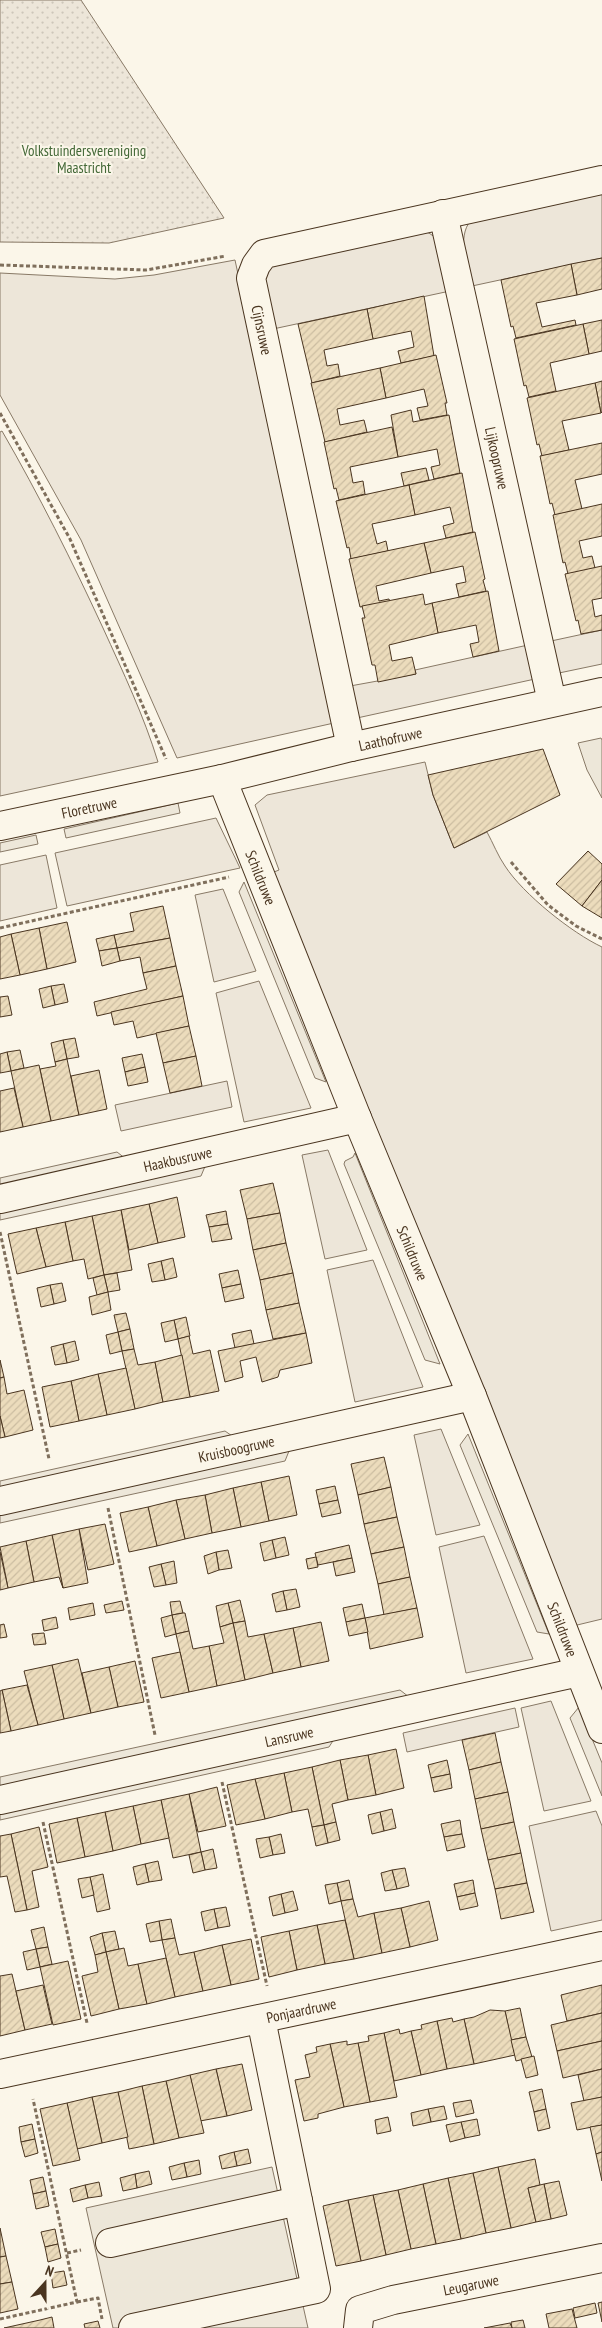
<svg xmlns="http://www.w3.org/2000/svg" width="602" height="2328" viewBox="0 0 602 2328" font-family="'PT Sans Narrow',sans-serif">
<defs>
<pattern id="garden-dots" width="8" height="8" patternUnits="userSpaceOnUse" patternTransform="scale(1.25)"><rect width="8" height="8" fill="#ede6d9"/><path d="M2 2h.1M6 6h.1" fill="none" stroke="#cdc6ba" stroke-width="1.8" stroke-linecap="round"/></pattern>
<pattern id="building-hatch" width="6" height="6" patternUnits="userSpaceOnUse" patternTransform="scale(1.25)"><rect width="6" height="6" fill="#ecdcbc"/><path d="M-1 1l2-2M0 6l6-6M5 7l2-2" fill="none" stroke="#ccbda1"/></pattern>
</defs>
<rect width="100%" height="100%" fill="#fbf6e9"/>
<!-- grass -->
<g fill="#ede6d9" stroke="#887966">
<path d="M602,190V258L472,286C468,266 456,238 471,220Z"/>
<path d="M419,230L429,233L436,238L450,291L273,329L264,276L269,266Z"/>
<path d="M235,260L334,723L177,758L81,540L0,395V273L115,279L154,275Z"/>
<path d="M2,431C39,495 72,561 103,628C123,672 144,716 158,762L0,796V432Z"/>
<path d="M602,630V664L559,673L551,641Z"/>
<path d="M528,645L535,679L357,718L350,686L416,674L415,670Z"/>
<path d="M425,762L433,795L454,848L487,832C493,843 498,856 505,866C523,894 572,933 602,947V1619L573,1626L269,874L279,870L255,805L267,795Z"/>
<path d="M216,818L240,868L67,906L55,853Z"/>
<path d="M46,855L57,908L0,921V865Z"/>
<path d="M223,889L256,971L214,982L195,895Z"/>
<path d="M259,981L311,1108L244,1122L216,993Z"/>
<path d="M227,1081L232,1107L121,1131L115,1105Z"/>
<path d="M328,1150L367,1250L325,1259L302,1155Z"/>
<path d="M373,1260L423,1387L355,1402L327,1270Z"/>
<path d="M441,1429L480,1525L436,1535L414,1435Z"/>
<path d="M484,1536L533,1659L466,1673L439,1547Z"/>
<path d="M551,1701L591,1801L544,1811L521,1708Z"/>
<path d="M515,1708L519,1727L407,1752L403,1733Z"/>
<path d="M596,1811L602,1826V1920L551,1931L529,1826Z"/>
</g>
<!-- garden -->
<path fill="url(#garden-dots)" stroke="#887966" d="M0,0H81L224,218L109,243L0,242Z"/>
<!-- parking -->
<g fill="#ede7d9" stroke="#887966">
<path d="M601,738L602,740V798L587,770L578,743Z"/>
<path d="M178,803L180,813L66,838L64,829Z"/>
<path d="M36,835L38,844L0,852V843Z"/>
<path d="M244,882L326,1082L315,1078L239,892Z"/>
<path d="M117,1152L126,1159L0,1186V1178Z"/>
<path d="M355,1153L440,1364L425,1360L344,1164L345,1161L353,1157Z"/>
<path d="M206,1164L201,1176L0,1220V1210Z"/>
<path d="M225,1431L235,1438L0,1490V1481Z"/>
<path d="M468,1434L549,1634L537,1632L460,1445Z"/>
<path d="M289,1451L285,1461L0,1523V1514Z"/>
<path d="M400,1690L409,1697L0,1787V1777Z"/>
<path d="M579,1707L602,1763V1796L570,1718Z"/>
<path d="M336,1736L329,1747L0,1820V1810Z"/>
<path d="M272,2167L308,2328H113L86,2208Z"/>
</g>
<!-- building -->
<g fill="url(#building-hatch)" stroke="#4a3520">
<path d="M602,258V289L577,295L571,264Z"/>
<path d="M571,264L577,295L536,303L542,327L575,320L576,325L516,338L513,326L511,327L501,280Z"/>
<path d="M424,296L434,356L401,363L398,351L414,347L411,331L373,339L367,309Z"/>
<path d="M367,309L373,339L324,350L327,366L338,364L340,376L312,383L298,324Z"/>
<path d="M602,320V351L589,354L583,324Z"/>
<path d="M583,324L589,354L550,363L556,391L529,397L526,385L524,386L514,339Z"/>
<path d="M436,355L447,403H445L447,415L420,420L417,408L428,406L424,389L386,398L380,368Z"/>
<path d="M380,368L386,398L337,409L340,425L364,420L367,432L325,442L311,383Z"/>
<path d="M602,381V412L601,413L595,383Z"/>
<path d="M595,383L601,413L562,421L569,450L542,456L539,444L537,445L527,398Z"/>
<path d="M411,410L413,422L449,415L460,473L434,479L431,467L440,465L437,449L398,457L391,415Z"/>
<path d="M392,427L398,457L350,467L353,483L363,481L365,494L339,500L336,488L334,489L324,442Z"/>
<path d="M602,443V474L575,480L582,509L555,515L552,503L550,504L540,456Z"/>
<path d="M426,468L429,480L404,486L401,473Z"/>
<path d="M462,473L473,532L446,538L443,526L454,523L450,507L415,515L409,485Z"/>
<path d="M409,485L415,515L372,524L377,544L386,541L388,551L351,559L349,547L347,548L336,501Z"/>
<path d="M602,504V536L579,541L583,558L592,556L595,568L568,574L565,562L563,563L553,515Z"/>
<path d="M475,532L485,579L483,580L486,591L459,597L456,584L466,582L463,566L431,573L424,543Z"/>
<path d="M424,543L431,573L376,586L379,601L389,599L390,602L360,607L349,559Z"/>
<path d="M602,566V598L592,600L595,617L602,615V630L581,634L578,620L576,621L565,574Z"/>
<path d="M488,591L499,651L473,657L470,644L479,642L476,625L438,633L432,603Z"/>
<path d="M423,594L425,605L432,603L438,633L389,645L392,661L412,657L416,674L378,682L375,665H372L362,618H365L362,606Z"/>
<path d="M543,749L560,795L454,848L433,795L428,775Z"/>
<path d="M588,851L602,864V880L582,906L556,884Z"/>
<path d="M602,880V918L582,906Z"/>
<path d="M163,906L170,938L117,948L114,935L134,931L130,913Z"/>
<path d="M67,922L76,962L47,969L39,928Z"/>
<path d="M39,928L47,969L20,975L11,934Z"/>
<path d="M11,934L20,975L0,979V937Z"/>
<path d="M114,935L117,948L99,951L96,939Z"/>
<path d="M170,938L176,966L143,973L140,957L120,961L117,948Z"/>
<path d="M117,948L120,961L102,966L99,951Z"/>
<path d="M176,966L183,996L97,1016L94,1002L147,989L143,973Z"/>
<path d="M64,984L68,1002L55,1005L51,986Z"/>
<path d="M51,986L55,1005L43,1008L39,989Z"/>
<path d="M8,996L12,1015L0,1017V997Z"/>
<path d="M183,996L189,1026L137,1038L133,1021L114,1025L111,1012Z"/>
<path d="M189,1026L196,1056L163,1063L156,1033Z"/>
<path d="M75,1038L79,1057L67,1059L63,1040Z"/>
<path d="M63,1040L67,1059L55,1062L51,1043Z"/>
<path d="M20,1050L24,1068L11,1071L7,1052Z"/>
<path d="M7,1052L11,1071L0,1073V1054Z"/>
<path d="M142,1054L145,1067L125,1072L122,1058Z"/>
<path d="M196,1056L202,1086L170,1093L163,1063Z"/>
<path d="M67,1059L79,1115L51,1121L40,1069L56,1066L55,1062Z"/>
<path d="M39,1065L51,1121L23,1127L11,1071Z"/>
<path d="M145,1067L148,1082L128,1086L125,1072Z"/>
<path d="M99,1070L107,1109L79,1115L71,1076Z"/>
<path d="M14,1088L23,1127L0,1132V1091Z"/>
<path d="M273,1183L280,1213L247,1219L240,1190Z"/>
<path d="M177,1197L185,1237L158,1243L149,1204Z"/>
<path d="M149,1204L158,1243L129,1250L121,1210Z"/>
<path d="M121,1210L132,1270L104,1275L92,1216Z"/>
<path d="M226,1211L228,1224L209,1227L206,1215Z"/>
<path d="M280,1213L286,1243L253,1250L247,1219Z"/>
<path d="M92,1216L104,1275L88,1279L84,1259L73,1261L65,1222Z"/>
<path d="M65,1222L73,1261L46,1267L36,1228Z"/>
<path d="M228,1224L232,1239L212,1242L209,1227Z"/>
<path d="M36,1228L46,1267L17,1274L8,1234Z"/>
<path d="M286,1243L293,1273L260,1280L253,1250Z"/>
<path d="M173,1258L177,1277L165,1280L161,1261Z"/>
<path d="M161,1261L165,1280L152,1282L148,1264Z"/>
<path d="M238,1270L241,1284L222,1288L219,1274Z"/>
<path d="M117,1273L120,1290L108,1292L104,1275Z"/>
<path d="M293,1273L299,1303L266,1310L260,1280Z"/>
<path d="M104,1275L108,1292L97,1295L93,1278Z"/>
<path d="M62,1283L66,1301L54,1304L50,1285Z"/>
<path d="M241,1284L244,1298L225,1302L222,1288Z"/>
<path d="M50,1285L54,1304L41,1307L37,1288Z"/>
<path d="M108,1292L111,1310L92,1315L89,1297Z"/>
<path d="M299,1303L306,1333L273,1339L266,1310Z"/>
<path d="M126,1313L130,1329L118,1332L114,1315Z"/>
<path d="M186,1317L190,1336L178,1339L174,1320Z"/>
<path d="M174,1320L178,1339L165,1342L161,1323Z"/>
<path d="M130,1329L134,1349L122,1351L118,1332Z"/>
<path d="M251,1330L254,1344L235,1348L232,1334Z"/>
<path d="M118,1332L122,1351L110,1354L106,1335Z"/>
<path d="M306,1333L312,1363L280,1370L278,1377L262,1382L256,1357L240,1361L243,1377L225,1382L218,1351Z"/>
<path d="M189,1336L193,1354L210,1350L219,1391L190,1397L178,1339Z"/>
<path d="M75,1341L79,1360L67,1363L63,1344Z"/>
<path d="M63,1344L67,1363L55,1365L51,1347Z"/>
<path d="M134,1349L138,1365L155,1362L163,1402L135,1409L122,1351Z"/>
<path d="M182,1355L190,1397L163,1402L155,1362Z"/>
<path d="M0,1360L4,1377L0,1378Z"/>
<path d="M126,1368L135,1409L107,1415L98,1374Z"/>
<path d="M98,1374L107,1415L79,1421L71,1381Z"/>
<path d="M4,1377L7,1394L24,1390L33,1430L5,1437L0,1416V1378Z"/>
<path d="M71,1381L79,1421L50,1427L42,1387Z"/>
<path d="M0,1416L5,1437L0,1438Z"/>
<path d="M384,1457L391,1487L358,1495L351,1464Z"/>
<path d="M289,1476L297,1515L269,1521L261,1482Z"/>
<path d="M261,1482L269,1521L241,1527L233,1488Z"/>
<path d="M335,1486L338,1500L319,1504L316,1490Z"/>
<path d="M391,1487L397,1517L364,1524L358,1495Z"/>
<path d="M233,1488L241,1527L212,1533L205,1495Z"/>
<path d="M205,1495L212,1533L185,1539L176,1500Z"/>
<path d="M176,1500L185,1539L157,1546L148,1507Z"/>
<path d="M338,1500L341,1513L322,1517L319,1504Z"/>
<path d="M148,1507L157,1546L129,1552L120,1513Z"/>
<path d="M397,1517L404,1547L371,1554L364,1524Z"/>
<path d="M105,1524L114,1564L88,1570L79,1529Z"/>
<path d="M79,1529L88,1583L63,1588L52,1535Z"/>
<path d="M52,1535L63,1588L59,1577L34,1582L26,1541Z"/>
<path d="M285,1537L289,1555L276,1558L272,1540Z"/>
<path d="M272,1540L276,1558L264,1561L260,1543Z"/>
<path d="M26,1541L34,1582L8,1588L0,1547Z"/>
<path d="M349,1545L352,1558L318,1565L315,1553Z"/>
<path d="M404,1547L410,1577L378,1584L371,1554Z"/>
<path d="M228,1550L232,1568L219,1570L216,1552Z"/>
<path d="M0,1552L8,1588L0,1590Z"/>
<path d="M216,1552L219,1570L208,1574L204,1556Z"/>
<path d="M316,1557L318,1567L308,1569L306,1559Z"/>
<path d="M352,1558L355,1572L336,1576L333,1562Z"/>
<path d="M174,1561L177,1583L166,1585L161,1564Z"/>
<path d="M161,1564L166,1585L154,1587L149,1567Z"/>
<path d="M410,1577L417,1608L384,1615L378,1584Z"/>
<path d="M296,1589L300,1607L287,1610L283,1591Z"/>
<path d="M283,1591L287,1610L276,1612L272,1594Z"/>
<path d="M240,1600L245,1621L233,1623L228,1603Z"/>
<path d="M122,1601L124,1610L106,1613L104,1605Z"/>
<path d="M180,1601L183,1613L172,1615L170,1602Z"/>
<path d="M93,1603L95,1615L70,1620L68,1608Z"/>
<path d="M228,1603L233,1623L220,1627L216,1606Z"/>
<path d="M362,1604L365,1618L346,1622L343,1608Z"/>
<path d="M417,1608L423,1637L370,1649L365,1618Z"/>
<path d="M183,1613H185L189,1631L176,1634L172,1615Z"/>
<path d="M172,1615L176,1634L165,1637L161,1618Z"/>
<path d="M56,1617L58,1628L44,1631L42,1620Z"/>
<path d="M365,1618L368,1632L349,1636L346,1622Z"/>
<path d="M245,1621L248,1637L264,1634L273,1673L245,1680L233,1623Z"/>
<path d="M321,1622L329,1661L301,1667L293,1628Z"/>
<path d="M233,1623L245,1680L217,1686L209,1646L224,1643L220,1627Z"/>
<path d="M4,1624L7,1637L0,1638V1625Z"/>
<path d="M293,1628L301,1667L273,1673L264,1634Z"/>
<path d="M189,1631L193,1649L209,1646L217,1686L189,1692L176,1634Z"/>
<path d="M44,1633L46,1644L34,1645L32,1634Z"/>
<path d="M180,1652L189,1692L161,1698L152,1658Z"/>
<path d="M78,1659L91,1713L64,1719L52,1665Z"/>
<path d="M135,1661L144,1702L118,1707L109,1667Z"/>
<path d="M52,1665L64,1719L38,1725L24,1671Z"/>
<path d="M109,1667L118,1707L91,1713L82,1673Z"/>
<path d="M27,1685L38,1725L11,1731L2,1690Z"/>
<path d="M2,1690L11,1731L0,1733V1691Z"/>
<path d="M495,1733L501,1762L469,1770L462,1740Z"/>
<path d="M396,1749L404,1788L376,1795L368,1755Z"/>
<path d="M368,1755L376,1795L348,1800L340,1760Z"/>
<path d="M340,1760L348,1800L332,1804L336,1822L324,1825L312,1767Z"/>
<path d="M447,1760L450,1774L431,1778L428,1765Z"/>
<path d="M501,1762L508,1792L475,1799L469,1770Z"/>
<path d="M312,1767L324,1825L312,1827L308,1809L292,1812L284,1773Z"/>
<path d="M284,1773L292,1812L265,1819L255,1779Z"/>
<path d="M450,1774L452,1788L434,1792L431,1778Z"/>
<path d="M255,1779L265,1819L236,1825L227,1785Z"/>
<path d="M217,1787L226,1826L198,1832L189,1794Z"/>
<path d="M508,1792L514,1822L481,1829L475,1799Z"/>
<path d="M189,1794L201,1852L173,1858L161,1800Z"/>
<path d="M161,1800L169,1838L141,1844L133,1806Z"/>
<path d="M133,1806L141,1844L113,1851L105,1812Z"/>
<path d="M392,1809L396,1828L384,1831L380,1812Z"/>
<path d="M105,1812L113,1851L85,1857L77,1818Z"/>
<path d="M380,1812L384,1831L372,1834L368,1815Z"/>
<path d="M77,1818L85,1857L57,1863L49,1824Z"/>
<path d="M460,1820L462,1834L444,1837L441,1824Z"/>
<path d="M336,1822L340,1840L328,1843L324,1825Z"/>
<path d="M514,1822L521,1853L488,1860L481,1829Z"/>
<path d="M324,1825L328,1843L316,1846L312,1827Z"/>
<path d="M39,1827L48,1867L32,1871L39,1907L27,1910L11,1834Z"/>
<path d="M11,1834L27,1910L15,1912L7,1876L0,1877V1836Z"/>
<path d="M281,1834L285,1853L273,1855L269,1837Z"/>
<path d="M462,1834L465,1847L447,1851L444,1837Z"/>
<path d="M269,1837L273,1855L260,1858L256,1839Z"/>
<path d="M213,1849L217,1868L205,1870L201,1852Z"/>
<path d="M201,1852L205,1870L193,1873L189,1855Z"/>
<path d="M521,1853L527,1883L495,1889L488,1860Z"/>
<path d="M158,1861L162,1880L149,1882L145,1864Z"/>
<path d="M145,1864L149,1882L137,1885L133,1867Z"/>
<path d="M405,1868L409,1886L397,1889L392,1870Z"/>
<path d="M392,1870L397,1889L385,1891L381,1873Z"/>
<path d="M103,1874L110,1909L97,1912L90,1877Z"/>
<path d="M90,1877L94,1895L82,1898L78,1879Z"/>
<path d="M349,1880L353,1899L341,1901L337,1883Z"/>
<path d="M473,1880L475,1893L457,1897L454,1884Z"/>
<path d="M337,1883L341,1901L329,1904L325,1885Z"/>
<path d="M527,1883L534,1912L501,1919L495,1889Z"/>
<path d="M293,1891L298,1910L285,1913L281,1894Z"/>
<path d="M475,1893L478,1906L460,1910L457,1897Z"/>
<path d="M281,1894L285,1913L273,1916L269,1897Z"/>
<path d="M353,1899L358,1917L374,1913L382,1953L354,1959L341,1901Z"/>
<path d="M429,1901L438,1940L410,1947L401,1908Z"/>
<path d="M226,1907L230,1926L218,1928L214,1909Z"/>
<path d="M401,1908L410,1947L382,1953L374,1913Z"/>
<path d="M214,1909L218,1928L205,1931L201,1912Z"/>
<path d="M171,1919L175,1938L162,1940L159,1921Z"/>
<path d="M345,1920L354,1959L325,1964L317,1925Z"/>
<path d="M159,1921L162,1940L150,1942L146,1924Z"/>
<path d="M317,1925L325,1964L297,1970L289,1931Z"/>
<path d="M44,1927L48,1947L36,1949L31,1930Z"/>
<path d="M115,1931L119,1949L106,1952L102,1933Z"/>
<path d="M289,1931L297,1970L269,1977L261,1937Z"/>
<path d="M102,1933L106,1952L95,1955L90,1937Z"/>
<path d="M175,1938L179,1955L194,1952L203,1991L175,1997L162,1940Z"/>
<path d="M251,1939L259,1979L231,1985L222,1945Z"/>
<path d="M222,1945L231,1985L203,1991L194,1952Z"/>
<path d="M48,1947L52,1964L40,1967L36,1949Z"/>
<path d="M124,1948L128,1966L138,1964L147,2004L119,2009L106,1952Z"/>
<path d="M36,1949L40,1967L27,1970L23,1952Z"/>
<path d="M106,1952L119,2009L91,2016L82,1976L98,1972L95,1955Z"/>
<path d="M166,1958L175,1997L147,2004L138,1964Z"/>
<path d="M68,1961L81,2019L53,2025L40,1967Z"/>
<path d="M12,1974L25,2030L0,2036V1976Z"/>
<path d="M43,1985L52,2024L25,2030L16,1991Z"/>
<path d="M602,1985V2013L567,2021L561,1995Z"/>
<path d="M520,2008L526,2037L511,2040L505,2011Z"/>
<path d="M490,2010L505,2011L515,2055L474,2064L464,2019L474,2017Z"/>
<path d="M602,2013V2041L557,2051L551,2025Z"/>
<path d="M452,2018L453,2022L464,2019L474,2064L447,2069L437,2021Z"/>
<path d="M437,2021L447,2069L421,2075L411,2031L422,2029L421,2025Z"/>
<path d="M399,2029L400,2034L411,2031L421,2075L394,2081L384,2033Z"/>
<path d="M384,2033L397,2097L370,2102L358,2043L369,2041L368,2036Z"/>
<path d="M526,2037L532,2057L516,2061L511,2040Z"/>
<path d="M347,2041V2045L358,2043L370,2102L344,2107L330,2044Z"/>
<path d="M602,2041V2069L563,2078L557,2051Z"/>
<path d="M330,2044L344,2107L318,2114V2118L304,2121L295,2080L310,2077L305,2055L317,2052L316,2047Z"/>
<path d="M534,2056L538,2075L526,2078L521,2059Z"/>
<path d="M242,2064L252,2110L227,2116L216,2069Z"/>
<path d="M216,2069L227,2116L200,2121L190,2075Z"/>
<path d="M602,2069V2097L584,2101L578,2075Z"/>
<path d="M190,2075L204,2133L179,2138L166,2081Z"/>
<path d="M166,2081L179,2138L154,2144L142,2086Z"/>
<path d="M142,2086L154,2144L129,2149L118,2092Z"/>
<path d="M542,2089L546,2109L534,2112L529,2092Z"/>
<path d="M118,2092L128,2137L102,2143L92,2097Z"/>
<path d="M92,2097L102,2143L77,2149L67,2103Z"/>
<path d="M602,2097V2125L577,2130L571,2103Z"/>
<path d="M471,2100L474,2113L456,2117L453,2103Z"/>
<path d="M67,2103L80,2160L53,2166L40,2109Z"/>
<path d="M444,2106L447,2119L431,2122L428,2109Z"/>
<path d="M428,2109L431,2122L413,2126L411,2113Z"/>
<path d="M546,2109L550,2128L538,2131L534,2112Z"/>
<path d="M388,2117L391,2131L377,2134L375,2120Z"/>
<path d="M477,2119L480,2135L465,2138L461,2122Z"/>
<path d="M461,2122L465,2138L450,2142L446,2125Z"/>
<path d="M32,2124L35,2139L21,2142L19,2127Z"/>
<path d="M602,2125V2152L596,2154L590,2127Z"/>
<path d="M35,2139L38,2153L25,2157L21,2142Z"/>
<path d="M248,2149L251,2163L237,2166L234,2152Z"/>
<path d="M234,2152L237,2166L222,2169L219,2156Z"/>
<path d="M602,2152V2181L596,2154Z"/>
<path d="M535,2159L540,2185L528,2188L536,2222L511,2228L498,2167Z"/>
<path d="M199,2160L201,2174L187,2177L184,2163Z"/>
<path d="M184,2163L187,2177L172,2180L169,2167Z"/>
<path d="M498,2167L511,2228L486,2233L473,2173Z"/>
<path d="M149,2171L152,2184L137,2188L135,2174Z"/>
<path d="M473,2173L486,2233L461,2239L448,2178Z"/>
<path d="M135,2174L137,2188L123,2191L120,2178Z"/>
<path d="M43,2177L46,2191L33,2194L30,2180Z"/>
<path d="M448,2178L461,2239L436,2244L423,2184Z"/>
<path d="M559,2181L567,2215L551,2219L544,2184Z"/>
<path d="M99,2182L102,2196L88,2198L85,2185Z"/>
<path d="M423,2184L436,2244L411,2249L398,2190Z"/>
<path d="M544,2184L551,2219L536,2222L528,2188Z"/>
<path d="M85,2185L88,2198L73,2202L70,2189Z"/>
<path d="M398,2190L411,2249L386,2255L373,2195Z"/>
<path d="M46,2191L49,2206L36,2209L33,2194Z"/>
<path d="M373,2195L386,2255L361,2261L348,2200Z"/>
<path d="M348,2200L361,2261L336,2266L323,2206Z"/>
<path d="M0,2228L6,2256L0,2257Z"/>
<path d="M55,2229L58,2244L45,2247L41,2232Z"/>
<path d="M58,2244L61,2258L48,2262L45,2247Z"/>
<path d="M6,2256L12,2282L0,2284V2257Z"/>
<path d="M64,2271L67,2285L53,2288L51,2273Z"/>
<path d="M12,2282L18,2309L0,2313V2284Z"/>
<path d="M602,2302V2322L598,2303Z"/>
<path d="M595,2303L597,2313L575,2318L573,2308Z"/>
<path d="M572,2309L577,2328H549L546,2314Z"/>
<path d="M52,2317L54,2328H4L40,2320Z"/>
<path d="M523,2320L525,2328H512L511,2322Z"/>
<path d="M98,2321L100,2328H85L84,2324Z"/>
<path d="M510,2323L512,2328H484Z"/>
</g>
<g fill="none" stroke-linecap="round" stroke-linejoin="round">
<defs>
<g id="minor">
<path id="s1" d="M443,214L552,702"/>
<path d="M351,747L251,278L256,265L264,254L602,180"/>
<path id="s2" d="M222,779L357,1118L472,1396L602,1729"/>
<path id="s3" d="M0,826L222,779L351,747L602,692"/>
<path id="s4" d="M0,1199L357,1118"/>
<path id="s5" d="M0,1501L472,1396"/>
<path id="s6" d="M0,1800L579,1672"/>
<path id="s7" d="M0,2074L602,1946"/>
<path d="M110,2243L298,2201"/>
<path d="M133,2328L316,2289L261,2019"/>
<path id="s8" d="M358,2328L360,2310L393,2300L602,2258"/>
</g>
</defs>
<!-- minor casing -->
<use href="#minor" stroke="#4a3520" stroke-width="30"/>
<!-- path -->
<g stroke="#7f6f5c" stroke-width="3" stroke-dasharray="4 2.5" stroke-linecap="butt">
<path d="M0,265L146,270L226,256"/>
<path d="M0,413L70,539L166,759"/>
<path d="M511,862L548,905L576,926L602,939"/>
<path d="M0,928L229,877"/>
<path d="M0,1232L49,1459"/>
<path d="M108,1508L155,1735"/>
<path d="M222,1782L267,1986"/>
<path d="M43,1822L87,2023"/>
<path d="M67,2253L81,2250"/>
<path d="M77,2302L98,2298L102,2319"/>
<path d="M0,2319L77,2302L33,2099"/>
</g>
<!-- minor -->
<use href="#minor" stroke="#fbf6e9" stroke-width="28"/>
</g>
<g text-anchor="middle" dominant-baseline="central" stroke-width="4" stroke-linejoin="round" paint-order="stroke">
<!-- park labels -->
<g font-size="15" fill="#436837" stroke="#fbf6e9">
<text x="84" y="150">Volkstuindersvereniging<tspan x="84" dy="17">Maastricht</tspan></text>
</g>
<!-- street labels -->
<g font-size="15" fill="#4a3520" stroke="#fbf6e9">
<text transform="translate(262 330) rotate(78)">Cijnsruwe</text>
<text stroke="none"><textPath href="#s1" startOffset="250">Lijkoopruwe</textPath></text>
<text stroke="none"><textPath href="#s3" startOffset="400">Laathofruwe</textPath></text>
<text stroke="none"><textPath href="#s3" startOffset="91">Floretruwe</textPath></text>
<text stroke="none"><textPath href="#s2" startOffset="106">Schildruwe</textPath></text>
<text stroke="none"><textPath href="#s4" startOffset="182">Haakbusruwe</textPath></text>
<text stroke="none"><textPath href="#s2" startOffset="511">Schildruwe</textPath></text>
<text stroke="none"><textPath href="#s5" startOffset="242">Kruisboogruwe</textPath></text>
<text stroke="none"><textPath href="#s2" startOffset="916">Schildruwe</textPath></text>
<text stroke="none"><textPath href="#s6" startOffset="296">Lansruwe</textPath></text>
<text stroke="none"><textPath href="#s7" startOffset="308">Ponjaardruwe</textPath></text>
<text stroke="none"><textPath href="#s8" startOffset="132">Leugaruwe</textPath></text>
</g>
</g>
<!-- north arrow -->
<g transform="translate(45 2283) rotate(21)" stroke="#fbf6e9" stroke-width="4" paint-order="stroke">
<path d="M0-4L9 19L0 12L-9 19Z" fill="#4a3520"/>
<text y="-8" font-size="14" font-weight="bold" text-anchor="middle" fill="#4a3520">N</text>
</g>
</svg>
